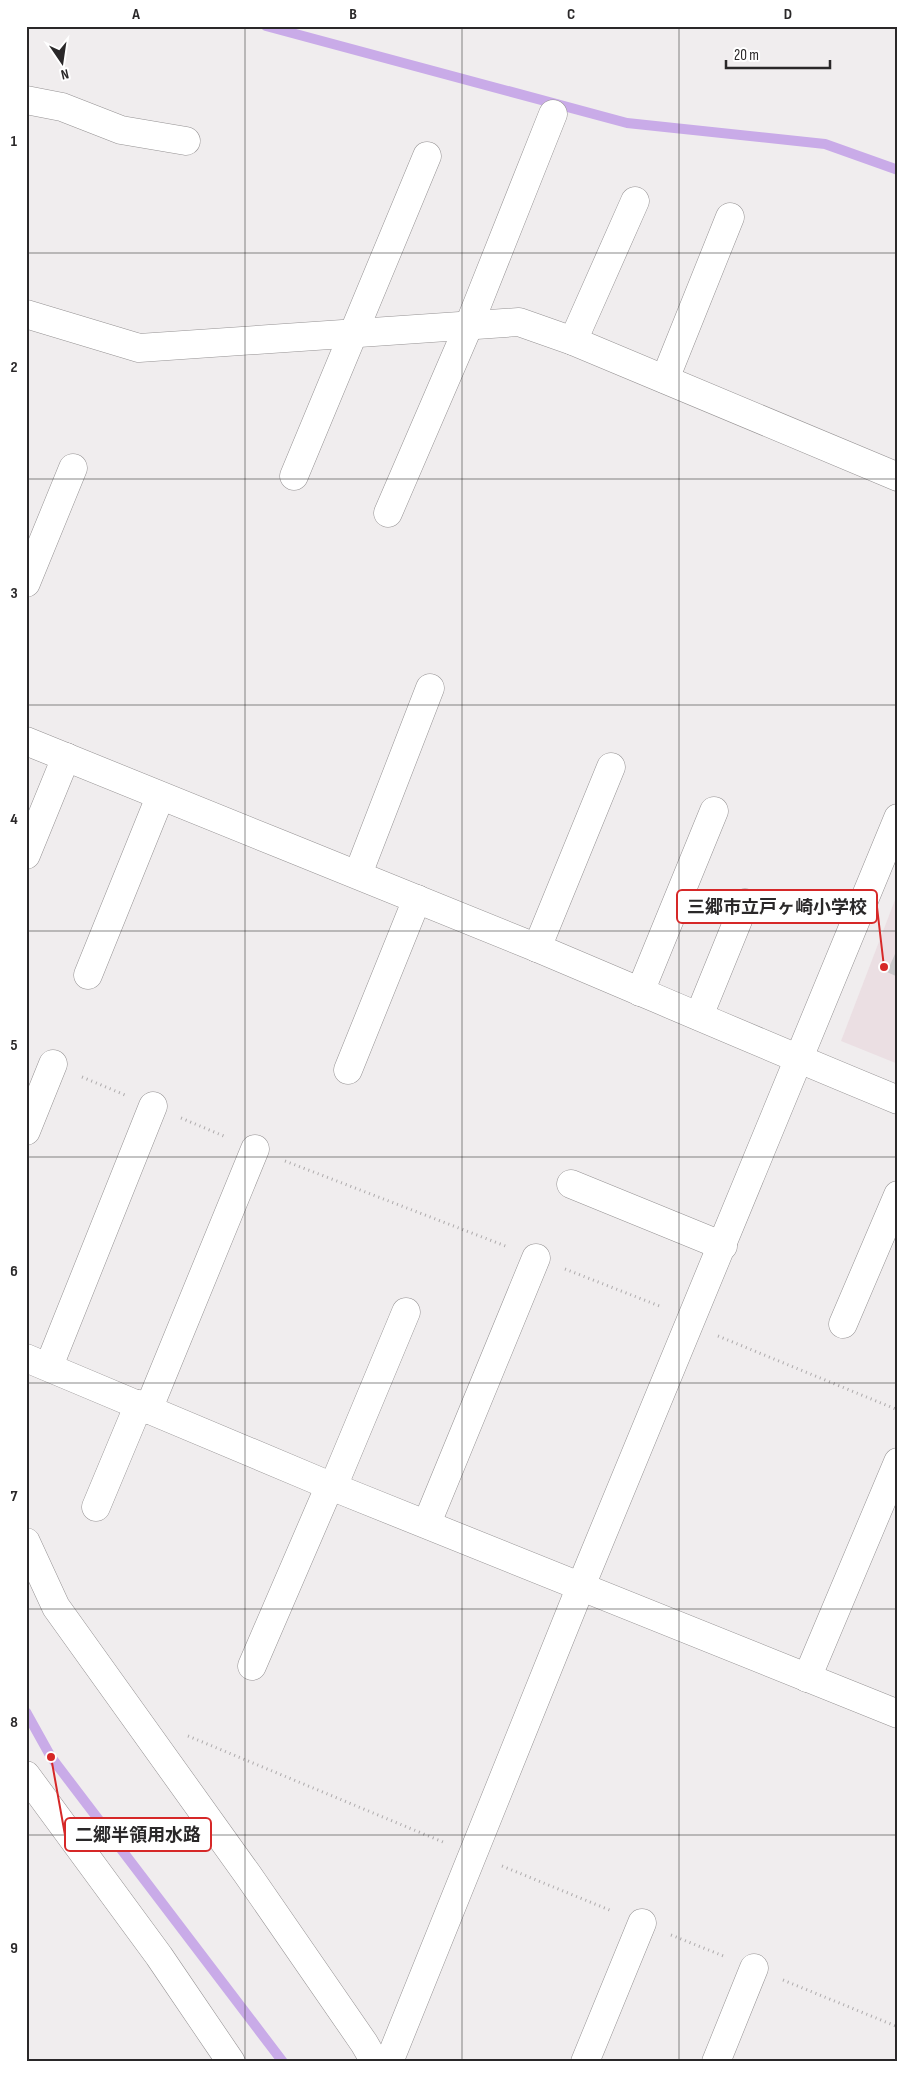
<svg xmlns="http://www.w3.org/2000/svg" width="924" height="2088" viewBox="0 0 924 2088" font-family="'Sofia Sans Condensed','Noto Sans JP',sans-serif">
<rect width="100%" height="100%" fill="#f0edee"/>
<!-- built -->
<path fill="#ebdfe3" d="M898,892V1064L841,1041Z"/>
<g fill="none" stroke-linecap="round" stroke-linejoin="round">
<!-- stream -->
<g stroke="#c9abe8" stroke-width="10">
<path d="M266,26L627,123L825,144L898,170"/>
<path d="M26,1712L51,1757L283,2062"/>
</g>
</g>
<!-- building -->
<path fill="#cbc9cb" d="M898,947V977L887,972Z"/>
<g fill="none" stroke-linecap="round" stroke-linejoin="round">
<defs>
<g id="minor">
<path d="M26,100L62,107L121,130L186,141"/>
<path d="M26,314L139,348L519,322L573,341L898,477"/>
<path d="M573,341L635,201"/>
<path d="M665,379L730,217"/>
<path d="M294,476L427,156"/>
<path d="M388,513L469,325L553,114"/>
<path d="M26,583L73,468"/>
<path d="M26,741C195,811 366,877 535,947C656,998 776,1050 898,1100"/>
<path d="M26,855L66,757"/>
<path d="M358,874L430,688"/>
<path d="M537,948L611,767"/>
<path d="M88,975L160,797"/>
<path d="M640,992L714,811"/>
<path d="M699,1016L745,903"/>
<path d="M348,1070L417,899"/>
<path d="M26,1131L53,1064"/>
<path d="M571,1184L723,1246"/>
<path d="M843,1324L898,1195"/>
<path d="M26,1358L333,1487L898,1714"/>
<path d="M49,1366L153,1106"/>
<path d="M148,1410L255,1149"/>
<path d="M333,1487L406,1312"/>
<path d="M96,1507L139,1404"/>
<path d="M427,1523L536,1258"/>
<path d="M26,1542L56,1607L248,1875L364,2043L375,2062"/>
<path d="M252,1666L330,1485"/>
<path d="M807,1678L898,1462"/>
<path d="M26,1775L159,1956L231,2062"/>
<path d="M389,2062L581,1586L898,818"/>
<path d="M585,2062L642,1923"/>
<path d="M716,2062L754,1968"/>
</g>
</defs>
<!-- minor casing -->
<use href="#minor" stroke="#959293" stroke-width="29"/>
<!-- path -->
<g stroke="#aeabac" stroke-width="3" stroke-dasharray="1 4" stroke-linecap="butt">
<path d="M82,1077L125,1095"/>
<path d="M181,1118L226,1137"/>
<path d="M285,1161L508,1247"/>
<path d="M565,1269L662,1307"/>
<path d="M718,1336L898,1410"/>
<path d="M188,1736L443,1842"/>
<path d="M502,1866L612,1911"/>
<path d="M671,1935L726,1957"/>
<path d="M783,1980L898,2027"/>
</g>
<!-- minor -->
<use href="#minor" stroke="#fff" stroke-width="28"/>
</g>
<!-- grid -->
<path fill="none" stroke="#2a2829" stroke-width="1" stroke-opacity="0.55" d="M245,26V2062M462,26V2062M679,26V2062M26,253H898M26,479H898M26,705H898M26,931H898M26,1157H898M26,1383H898M26,1609H898M26,1835H898"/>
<!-- callouts -->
<path fill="none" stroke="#d62828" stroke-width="2" d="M884 967L877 907M51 1757L65 1835"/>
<g fill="#d62828" stroke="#fff" stroke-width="2">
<circle cx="884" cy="967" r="5"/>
<circle cx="51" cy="1757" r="5"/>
</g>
<g fill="#fff" stroke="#d62828" stroke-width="2">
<rect x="677" y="890" width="200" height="33" rx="5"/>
<rect x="65" y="1818" width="146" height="33" rx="5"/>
</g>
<g font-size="18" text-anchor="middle" font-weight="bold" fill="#2a2829">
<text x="777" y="913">三郷市立戸ヶ崎小学校</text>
<text x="138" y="1841">二郷半領用水路</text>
</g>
<!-- border -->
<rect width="924" height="2088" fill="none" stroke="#ffffff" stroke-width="55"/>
<!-- north arrow -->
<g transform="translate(62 62) rotate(167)" stroke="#ffffff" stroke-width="4" paint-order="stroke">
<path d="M0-4L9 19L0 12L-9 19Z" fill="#2a2829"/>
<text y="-8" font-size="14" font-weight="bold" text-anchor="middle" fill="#2a2829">N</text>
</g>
<!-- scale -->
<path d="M726 60v8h104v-8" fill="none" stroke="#2a2829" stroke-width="2.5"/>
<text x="734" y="60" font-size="15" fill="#2a2829" stroke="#ffffff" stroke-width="4" paint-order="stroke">20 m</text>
<rect x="28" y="28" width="868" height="2032" fill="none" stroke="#2a2829" stroke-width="2"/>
<g font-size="16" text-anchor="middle" font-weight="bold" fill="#2a2829">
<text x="136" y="19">A</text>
<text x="353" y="19">B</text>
<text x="571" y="19">C</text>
<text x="788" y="19">D</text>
<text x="14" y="146">1</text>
<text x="14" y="372">2</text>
<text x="14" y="598">3</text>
<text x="14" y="824">4</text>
<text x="14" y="1050">5</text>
<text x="14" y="1276">6</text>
<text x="14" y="1501">7</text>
<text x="14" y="1727">8</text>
<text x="14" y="1953">9</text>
</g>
</svg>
